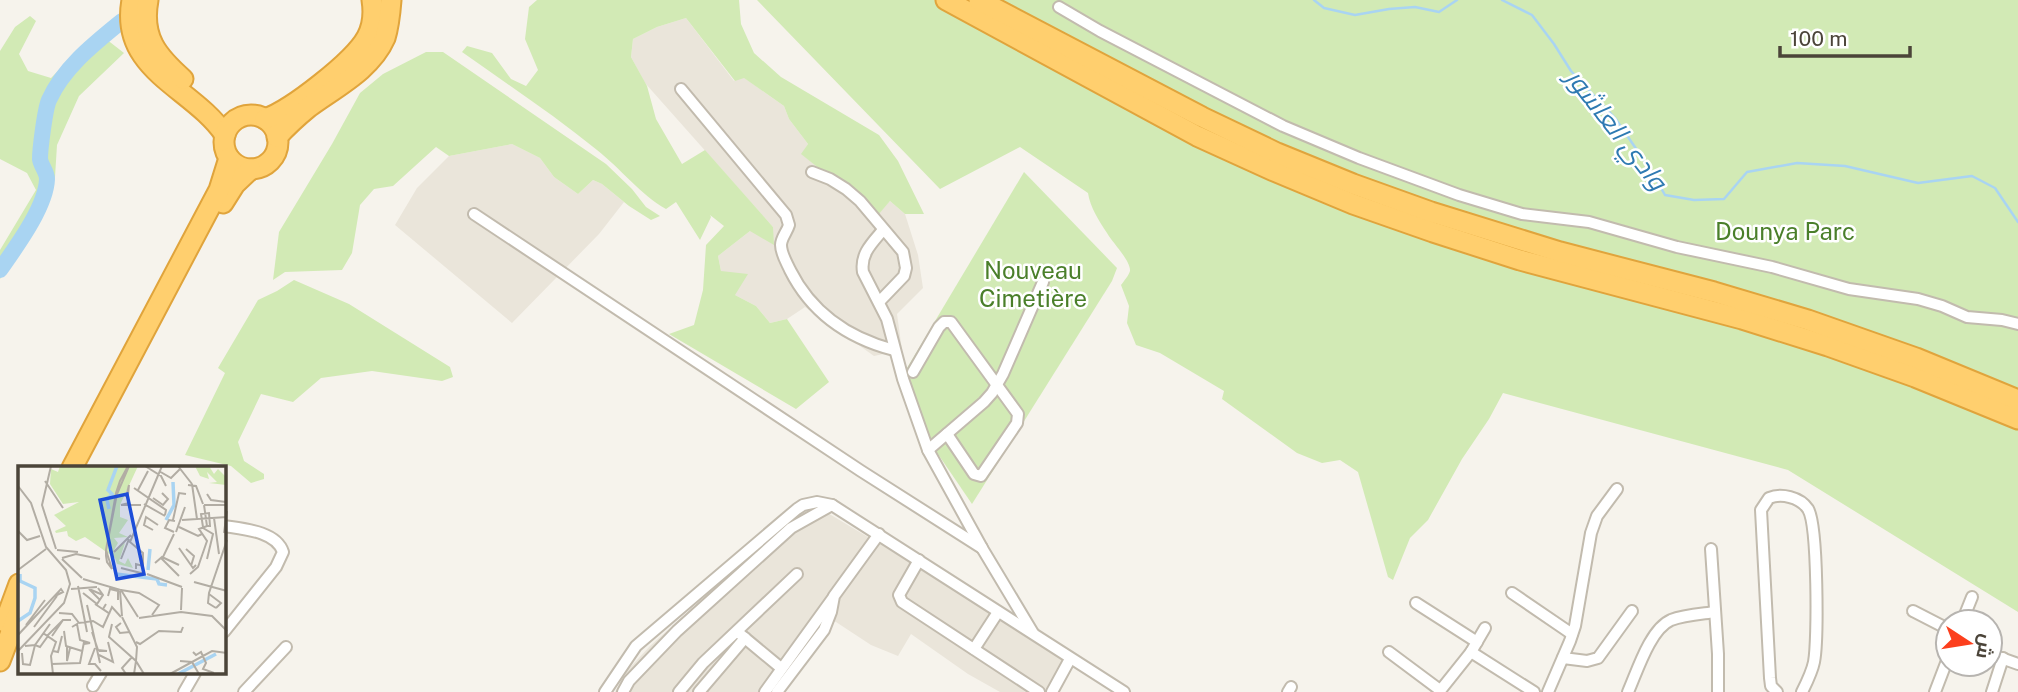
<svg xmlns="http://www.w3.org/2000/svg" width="2018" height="692" viewBox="0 0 2018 692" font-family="'Public Sans',Cairo,sans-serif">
<rect width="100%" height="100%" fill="#f6f3ec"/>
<!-- residential -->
<g fill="#eae5da">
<path d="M686,18L734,81L743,77L784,106L789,119L808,144L802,154L821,170L849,184L877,215L890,201L905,214L918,255L923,288L897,314L902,350L874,356L805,307L787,319L770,323L756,306L735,295L721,271L718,256L750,231L773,227L645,83L631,57L633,39L657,27Z"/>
<path d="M512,144L540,158L554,177L578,194L593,180L602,184L624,202L599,234L512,323L395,225L417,188L449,156Z"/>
<path d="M814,508L826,512L883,546L1074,665L1055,692H1000L968,674L911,634L898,656L871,645L836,622L819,618L772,692H615L624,674L650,646L798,513Z"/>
</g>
<!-- green -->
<g fill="#d2eab5">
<path d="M537,0H739L741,24L754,53L781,77L879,135L898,161L924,214H905L890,201L878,215L849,184L821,170L801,154L808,144L789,119L784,106L744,78L735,81L686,18L657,27L633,39L631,57L647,86L656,119L682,164L705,150L773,227L774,245L750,231L718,256L721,271L748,274L735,295L756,306L770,323L787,319L829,382L796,409L669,334L694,325L703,290L706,245L724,226L710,215L711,217L700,240L676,202L666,209C641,195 620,168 597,150C554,115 507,84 462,52L467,46L492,53L511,79L526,86L538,70L525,39L529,7Z"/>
<path d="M757,0H2018V612L1788,470L1503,393L1489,419L1462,459L1428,520L1410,538L1393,580L1388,577L1358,472L1340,460L1322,463L1297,453L1222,399L1224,391L1160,353L1136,345L1127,323L1129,306L1121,285C1124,281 1129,275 1130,271C1131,261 1112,242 1107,233C1099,221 1090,207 1088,193L1020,147L940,189Z"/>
<path d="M30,16L36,21L19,54L28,71L51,78L97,32L124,53L79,96L57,145L55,177L26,244L0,279V250L36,190L27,173L0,159V51L15,27Z"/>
<path d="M426,52H443L606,164L632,189L646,207L660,216L651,220L629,206L602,184L593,180L578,194L554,177L540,158L512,144L449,156L436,147L393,186L374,189L360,205L352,253L342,270L285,272L273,280L279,232L332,144L360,93L383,74Z"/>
<path d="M1024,172L1117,268L1112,281L972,504L927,438L904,373Z"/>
<path d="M294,280L349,304L450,367L453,377L442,381L372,371L321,378L293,402L261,394L238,442L244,461L264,474V479L251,483L231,466L185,455L225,373L218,368L258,300L277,291Z"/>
</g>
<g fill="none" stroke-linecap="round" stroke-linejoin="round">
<!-- stream -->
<g stroke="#a9d4f2" stroke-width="2.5">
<path d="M1314,0L1324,8L1355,15L1389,9L1415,7L1439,12L1457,0"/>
<path d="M1502,0L1532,15L1554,44L1571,71L1615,118L1652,172L1665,195L1694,200L1724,199L1747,172L1797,163L1845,166L1918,183L1972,176L1995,188L2018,222"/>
</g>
<!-- river -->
<path stroke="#a9d4f2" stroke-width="16" d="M0,270C16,247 46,207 47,179C47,172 41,166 40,159C40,149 45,109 49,100C64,67 95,43 122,21"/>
<defs>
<g id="street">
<path d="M1059,7L1100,31L1283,126L1359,158L1459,195L1522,214L1589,222L1677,247L1772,267L1849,289L1918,299L1942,306L1967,317L2002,320L2018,324"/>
<path d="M681,89L786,215L789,225C787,232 781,238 781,245C781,254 787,263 790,270C812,314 848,338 894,350"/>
<path d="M812,172L830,179L846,189L860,201L903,252L906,268L904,276L879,302"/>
<path d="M474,214L861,471L982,548"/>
<path d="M883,230C872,243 860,254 863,272L887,319L903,379L928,450L982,548L1033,633"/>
<path d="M913,372L939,327L944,322H951L1018,414L1017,423L981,476L974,474L947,434"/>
<path d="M928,450L984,402L992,393L1003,374L1043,282"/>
<path d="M224,526C243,529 276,531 283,552L276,567L224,632"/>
<path d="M1711,549L1718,654V692"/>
<path d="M919,560L899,595L902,602L1039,692"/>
<path d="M1512,593L1572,634"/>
<path d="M1416,603L1477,642"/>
<path d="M1913,611L1948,629"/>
<path d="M1962,622L1972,597"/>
<path d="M740,634L781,668"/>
<path d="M974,649L998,612"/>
<path d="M1389,652L1440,690"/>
<path d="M1471,652L1534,692"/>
<path d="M1990,654L2018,664"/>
<path d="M1563,658L1587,661L1598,658L1632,611"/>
<path d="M93,686L101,673"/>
<path d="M184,692L195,673"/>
<path d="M244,692L286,647"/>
<path d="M605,692L636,646L797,509L803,505L817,502L832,505L1124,692"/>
<path d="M623,692L629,681L677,631L791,528L832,505"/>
<path d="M679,692L703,663L797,574"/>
<path d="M699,692L745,638"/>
<path d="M765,692L833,598"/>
<path d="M777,692L824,630L831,612L834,596L879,534"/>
<path d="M1052,692L1070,659"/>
<path d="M1288,692L1291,687"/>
<path d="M1439,692L1471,652L1485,628"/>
<path d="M1548,692L1570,641L1575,626L1591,533L1597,516L1617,489"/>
<path d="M1628,692C1637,672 1650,629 1671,620C1684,615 1701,614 1715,612"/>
<path d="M1777,692L1771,686L1770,678L1761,510L1769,498C1781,493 1800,497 1808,509C1818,525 1818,641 1814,662C1812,672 1807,682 1802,692"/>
<path d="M1935,692L1948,658"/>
<path d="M1992,692L2003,658"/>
</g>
<g id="highway">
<path d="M132,0C119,71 193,87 225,135"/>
<path d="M148,0C141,37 157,56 183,79"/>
<path d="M946,0L1197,136L1274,171L1353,204L1433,232L1520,260L1742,319L1828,346L1915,377L2018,419"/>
<path d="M979,0L1202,117L1277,153L1353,184L1431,212L1560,252L1714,292L1808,320L1916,358L2018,400"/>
<circle cx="251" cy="142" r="27"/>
<path d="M265,119C291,110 354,61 367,37C373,26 374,13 372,0"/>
<path d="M277,137C287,126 298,116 309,107C336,87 371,70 385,38C389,25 390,13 391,0"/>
<path d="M223,203L235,184L251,169"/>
<path d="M72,468L219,190L229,158"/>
<path d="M5,622L19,584"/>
<path d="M0,661L19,611"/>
</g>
</defs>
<!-- street casing -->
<use href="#street" stroke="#c2bbae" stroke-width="14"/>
<!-- highway casing -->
<use href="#highway" stroke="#e0a43c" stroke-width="23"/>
<!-- street -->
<use href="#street" stroke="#fff" stroke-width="10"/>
<!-- highway -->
<use href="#highway" stroke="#ffcf6e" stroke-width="19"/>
</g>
<g text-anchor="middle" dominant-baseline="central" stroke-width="5" stroke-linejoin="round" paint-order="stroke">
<!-- park labels -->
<g font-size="24" fill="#4a7f2a" stroke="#fff">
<text x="1785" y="231">Dounya Parc</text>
<text x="1033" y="270">Nouveau<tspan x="1033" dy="28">Cimetière</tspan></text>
</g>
<!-- water labels -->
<g font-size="26" font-style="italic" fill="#2e7ab2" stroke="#fff">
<text transform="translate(1617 129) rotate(52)">وادي العاشور</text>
</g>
</g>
<!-- overview -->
<g transform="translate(18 466)">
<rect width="208" height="208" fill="#f6f3ec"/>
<path d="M42,0H120L102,39V51L110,54L101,67L110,71L96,72L100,77L96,84L107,77L101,95L107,98L110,92L115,102L99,98L97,92L67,71L58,75L50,70L49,65L38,67L37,65L48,60L36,49L61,36L45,38L32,18L33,3L40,6ZM177,0H191L196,8L200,3L208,11V19L191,17L199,16L189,6L191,13L182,10Z" fill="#d2eab5"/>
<path fill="none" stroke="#a9d4f2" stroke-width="3.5" d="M91,43L89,34L94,28L90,24L99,0M148,54L156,39L155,16M130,104L132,83M98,108L139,113L141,118L149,119M0,155L12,147L17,132V122L2,115V108M160,208L198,188"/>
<path fill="none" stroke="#b2ada4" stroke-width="2" d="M33,0L24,39L38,83M110,0L102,15L98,27L88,84V90L89,96L94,103L88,84L99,28L111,0M127,0L143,10L148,20M160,0L174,18M141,5L153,12L162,3M27,15L45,42M174,18L179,53M170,19L178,20L185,38M0,20L13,37L28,81L48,104L52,118L46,137L0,185M116,22L148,44L147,49M120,24L130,5M189,28L193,34L208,36M108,31L111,19L110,29M135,32L145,39L150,33L144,27M111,37L103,39H123M126,38L147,50M186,39H209M196,52L201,88M155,54L161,27L168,28M164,54L209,51M161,61L180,70L184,68M185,61L183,48L191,47L192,60H189M185,62L195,68L189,93M135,64L126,59L128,51L140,59M0,65L9,74L22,70M156,66L147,62L151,54L157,55M158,66L167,41M206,67L209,45M156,68L144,93L161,110M161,82L175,102L178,99M168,83L176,90L173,100M39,84L60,86M96,86L113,69M44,92L58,88L82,93M44,93L64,112M103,93L111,73M137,97L144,91L161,99M103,102L127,108M118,103V98L125,100V87L112,76L144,0M0,104L28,83M129,108L164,121M172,108L180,101L189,75L181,63L189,60L186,39M65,113L103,124L120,151M176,116L209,125M60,120L69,166M53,123L79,121M103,124L121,127L141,139L134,149M102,125L104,150M65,127L79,138L85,129L80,122M191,128L203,137L198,142M90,130L92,123L100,125V134M82,134L71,123L85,129M77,138L92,148L85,143L88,138M69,139L82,197M198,142L190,137L191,127L209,74M163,144L164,122M41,147L54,148L61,157L75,155L85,161L94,141L103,151M104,151L119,181L118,195L126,208M121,152L163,146L194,150L209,165M103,157L98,161L102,167L112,166M94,158L91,171L118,195L116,208M8,159L27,134M16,161L39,130M54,161L59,158L62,174L72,177L66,178M46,165L48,180L64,185M74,166L80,184L89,185H81M25,167L38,176L33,190L35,208M0,169L43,123L45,126L37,130M29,170L45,154M34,170L45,154H53M118,176L122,178L141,165L163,166L165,161M7,180L17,179L32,158M49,181V195L52,182M77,182L71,198H77L83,205M35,185L40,186L44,170M175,186L178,189L183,186L188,197L185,203L196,207M4,187L5,198L12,199L17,179L22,181L30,170M81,189L95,196L90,176M162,195L174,196L181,208M34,198L62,197L66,176M108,208L104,202L114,191M152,208L194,185L209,187"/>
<path fill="#1d4ed8" fill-opacity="0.15" stroke="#1d4ed8" stroke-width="3.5" d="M109,28L126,108L99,113L82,34Z"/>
<rect width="208" height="208" fill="none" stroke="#4b4439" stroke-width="3.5"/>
</g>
<!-- north arrow -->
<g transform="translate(1969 643) rotate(102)"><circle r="33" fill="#ffffff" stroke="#b7b4b0" stroke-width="2"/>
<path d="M0-5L12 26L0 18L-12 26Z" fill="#fc3f1d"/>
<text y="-10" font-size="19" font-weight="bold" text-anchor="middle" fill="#4b4439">ش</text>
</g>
<!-- scale -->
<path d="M1780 46v10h130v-10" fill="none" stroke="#4b4439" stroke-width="3.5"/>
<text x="1790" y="46" font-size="21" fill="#4b4439" stroke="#ffffff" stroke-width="5" paint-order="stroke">100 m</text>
</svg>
